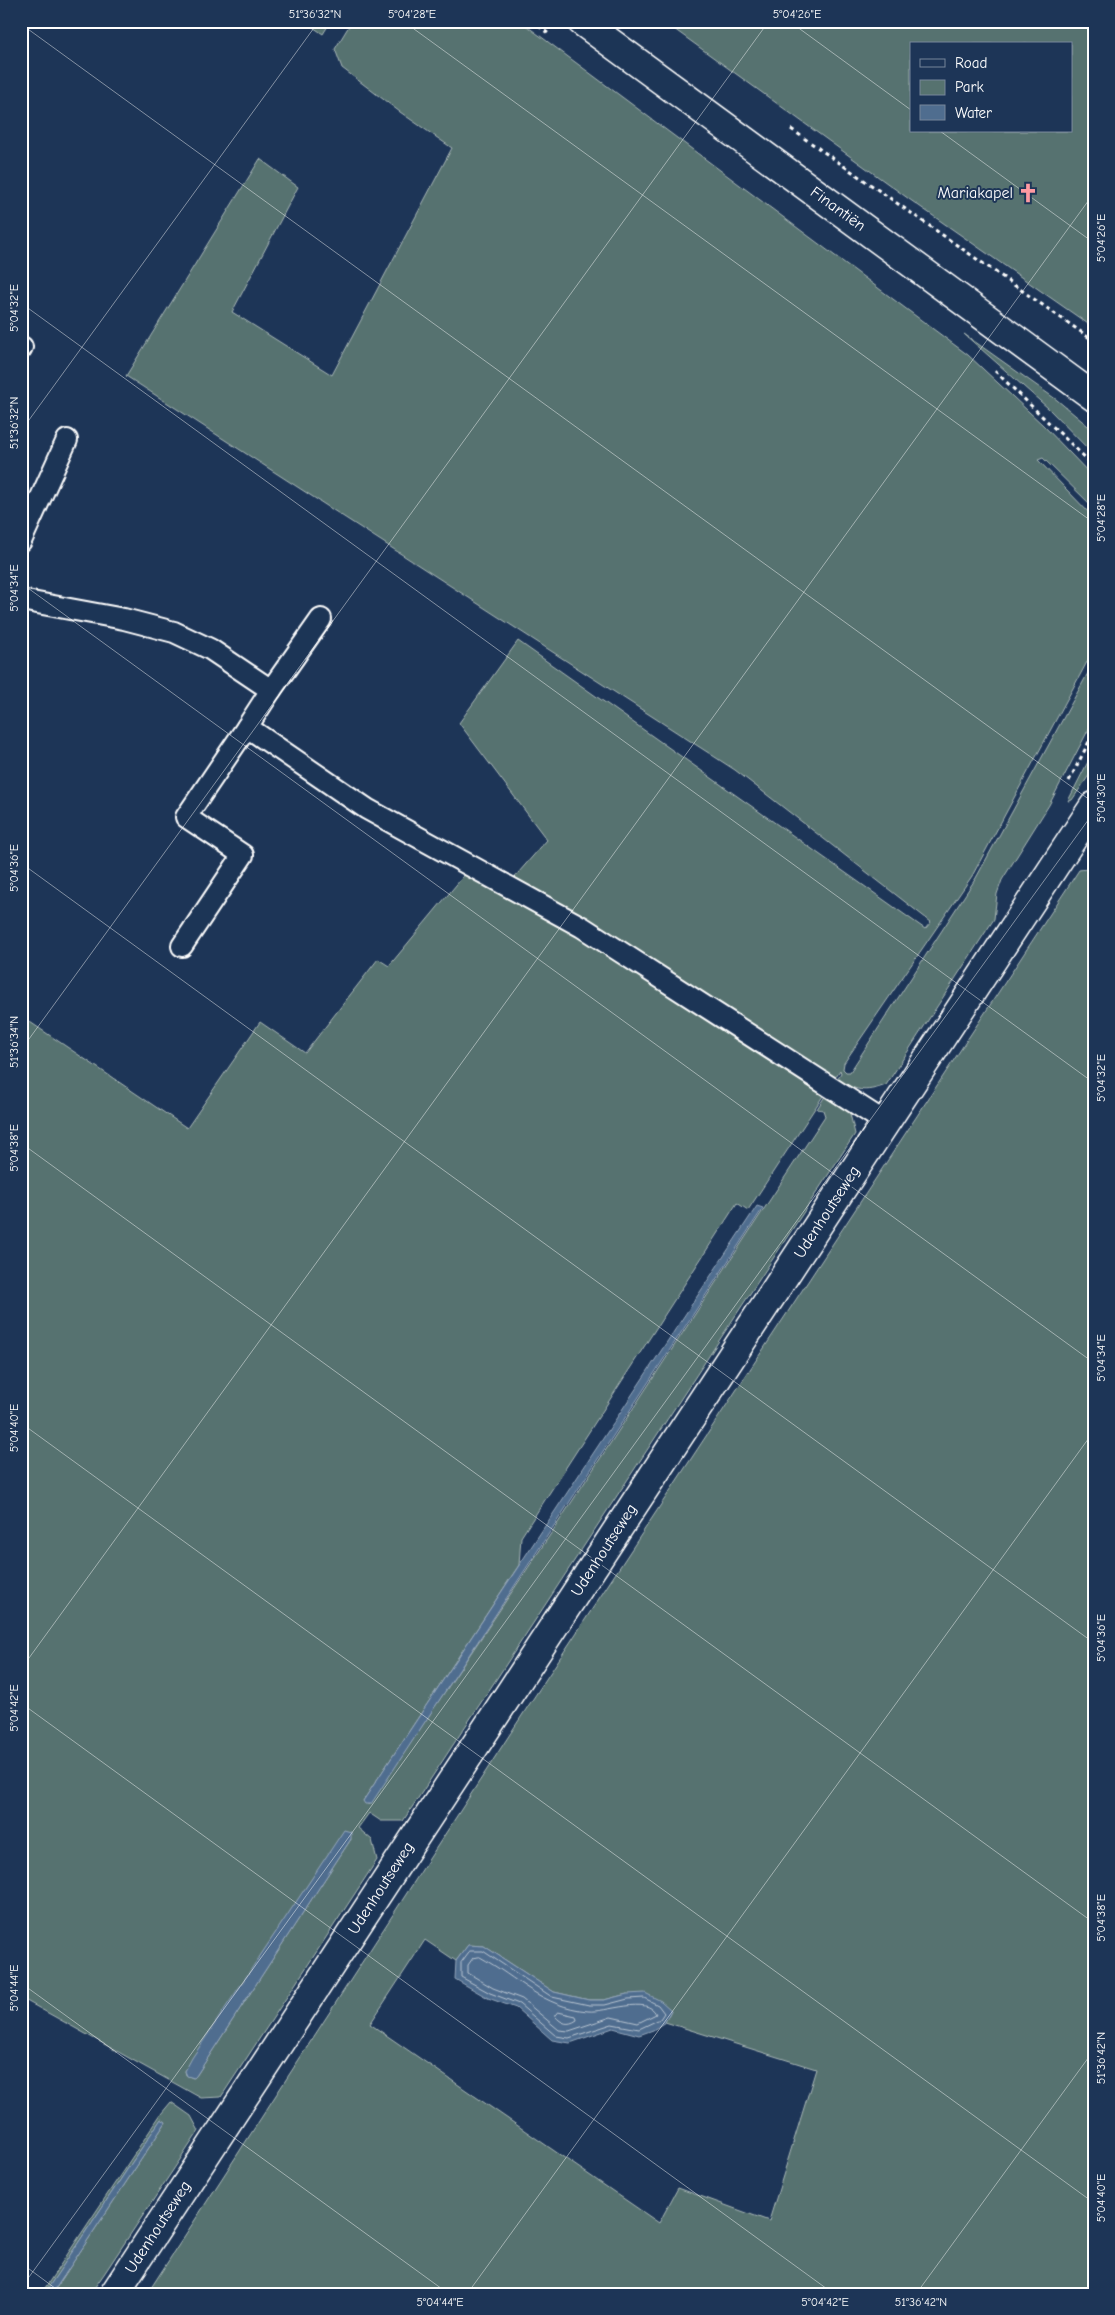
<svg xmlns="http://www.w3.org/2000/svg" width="1115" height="2315" viewBox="0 0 1115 2315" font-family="'Comic Neue',sans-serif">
<rect width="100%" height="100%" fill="#1d3557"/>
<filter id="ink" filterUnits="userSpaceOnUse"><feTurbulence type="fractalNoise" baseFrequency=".02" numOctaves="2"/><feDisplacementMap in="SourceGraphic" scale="10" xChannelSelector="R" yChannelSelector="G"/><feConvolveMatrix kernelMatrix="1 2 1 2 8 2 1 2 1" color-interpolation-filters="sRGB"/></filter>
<g filter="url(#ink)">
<!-- green -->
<g fill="#56726f" stroke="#aab8b7" fill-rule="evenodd">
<path d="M304,21H331L323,34Z"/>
<path d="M352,21H520L968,355L1043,425L1094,478V508L1043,458L1038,460L1094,518V649L972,876L844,1063L843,1069L846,1072H850L976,878L1094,662V719L1049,805L1002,880L997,894L994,919L886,1085C864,1093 856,1091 837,1079L841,1073L840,1070L748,1210L737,1203L521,1537L519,1565L363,1801L369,1805L554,1529L825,1116L823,1110L817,1109L827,1093L849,1110L855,1134L403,1821H381L369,1813L358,1828L372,1840L377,1860L221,2097L201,2098L21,1998V1016L187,1128L260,1022L305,1053L378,959L389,966L466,873L504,889L547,840L459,723L518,641L925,929L931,922L735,770L126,376L260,159L298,187L232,312L332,375L452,148L400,112L342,68L335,49ZM351,1839L196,2076L193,2078L186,2075L185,2071L209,2033Z"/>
<path d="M663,21H1094V328L909,199ZM911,44H1071V131H911Z"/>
<path d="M964,334L1057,400L1094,431V455L1048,408Z"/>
<path d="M1094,750V768L1072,800L1068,801Z"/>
<path d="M1094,868V2294H147L523,1714L1079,870ZM425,1940L456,1961L468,1945L484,1946L554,1992L589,2000H604L627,1994L671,2010L665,2022L816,2069L769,2221L678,2188L659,2223L370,2024Z"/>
<path d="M171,2102L191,2116L199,2131L104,2274L90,2294H52L166,2122L161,2119L44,2294H41L161,2114Z"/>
</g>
<!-- water -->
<g fill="#4f6d8f" stroke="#95a7bc">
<path d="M757,1206L763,1208L371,1804H365L363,1801Z"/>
<path d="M344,1830L351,1832V1839L196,2076L194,2078L187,2076L185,2071L192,2058Z"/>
<path d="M468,1945L484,1946L554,1992L589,2000H604L627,1994L645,1993L661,2001L671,2010L665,2022L653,2030L639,2035L613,2028L570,2043L552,2040L516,2008L488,1998L455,1979L456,1961Z"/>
<path d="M161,2119L166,2122L52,2294H44Z"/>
</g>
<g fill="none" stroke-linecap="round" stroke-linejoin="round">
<!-- shore -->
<g stroke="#b9c5d2" stroke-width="1">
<path d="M470,1951H483L552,1997L589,2005H605L628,1999L644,1998L658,2005L664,2013L660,2019L639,2029L612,2024L569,2038L556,2036L519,2004L490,1993L461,1977V1963Z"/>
<path d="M480,1957C518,1978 542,2007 588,2011C605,2013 648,1995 656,2014L638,2023L611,2017L569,2031L559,2030L522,1999L493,1988L468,1973V1965L473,1958Z"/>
<path d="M558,2012L576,2016L577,2020C568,2026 562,2024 555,2016Z"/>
</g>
<defs>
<g id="lane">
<path d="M21,349L22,347"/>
<path d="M21,541L67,440"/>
<path d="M21,600L124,619L174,632L210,649L271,690L247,727L367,809L582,927L886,1123"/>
<path d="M271,690L321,619"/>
<path d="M182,946L243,855L186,817L247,727"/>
</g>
<g id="secondary">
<path d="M581,21L1094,397"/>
<path d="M114,2294L1094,806"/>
</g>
</defs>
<!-- lane casing -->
<use href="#lane" stroke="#fff" stroke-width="24"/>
<!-- secondary casing -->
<use href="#secondary" stroke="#fff" stroke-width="31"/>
<!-- path -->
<g stroke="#fff" stroke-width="3" stroke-dasharray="4 4" stroke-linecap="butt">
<path d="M532,21L549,34"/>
<path d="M791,129L1094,341"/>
<path d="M995,371L1094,466"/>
<path d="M1069,781L1094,732"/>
</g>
<!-- lane -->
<use href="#lane" stroke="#1d3557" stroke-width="20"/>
<!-- secondary -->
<use href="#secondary" stroke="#1d3557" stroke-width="28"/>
</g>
</g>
<!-- ticks -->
<path fill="none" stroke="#fff" stroke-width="1" stroke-opacity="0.45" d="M403,21L1094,523M789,21L911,110M21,24L1094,803M940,131L1094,243M21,303L1094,1083M21,431L319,21M21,583L1094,1363M21,863L1094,1643M21,1050L769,21M21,1143L1094,1923M21,1423L1094,2203M21,1669L1094,193M21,1703L834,2294M21,1983L449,2294M21,2263L63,2294M21,2288L1094,812M467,2294L1094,1431M916,2294L1094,2050"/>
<!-- icons -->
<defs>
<symbol id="church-bare" viewBox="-9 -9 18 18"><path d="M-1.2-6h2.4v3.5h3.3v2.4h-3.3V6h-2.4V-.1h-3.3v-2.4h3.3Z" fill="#ff9aa2" stroke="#1d3557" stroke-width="2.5" paint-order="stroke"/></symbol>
</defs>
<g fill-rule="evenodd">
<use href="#church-bare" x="1014" y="179" width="28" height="28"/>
</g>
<g text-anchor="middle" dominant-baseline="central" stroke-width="4" stroke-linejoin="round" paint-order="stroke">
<!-- poi labels -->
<g font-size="16" fill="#fff" stroke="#1d3557" text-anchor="end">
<text x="1013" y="193">Mariakapel</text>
</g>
<!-- street labels -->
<g font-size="16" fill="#fff" stroke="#1d3557">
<text transform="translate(838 209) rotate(36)">Finantiën</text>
<text transform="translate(827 1212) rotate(-57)">Udenhoutseweg</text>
<text transform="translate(604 1550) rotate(-57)">Udenhoutseweg</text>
<text transform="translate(381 1888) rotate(-57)">Udenhoutseweg</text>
<text transform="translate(158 2227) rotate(-57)">Udenhoutseweg</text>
</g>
</g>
<!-- margin -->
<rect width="1115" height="2315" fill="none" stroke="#1d3557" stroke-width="55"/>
<!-- legend -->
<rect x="910" y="42" width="162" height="90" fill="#1d3557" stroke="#77869a"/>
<rect x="920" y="59" width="25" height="8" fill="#1d3557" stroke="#77869a"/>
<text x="955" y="68" font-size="15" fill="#ffffff">Road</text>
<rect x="920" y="80" width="25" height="15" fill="#56726f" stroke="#77869a"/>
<text x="955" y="92" font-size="15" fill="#ffffff">Park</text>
<rect x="920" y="105" width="25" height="15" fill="#4f6d8f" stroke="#77869a"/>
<text x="955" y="118" font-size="15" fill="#ffffff">Water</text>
<rect x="28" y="28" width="1060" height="2260" fill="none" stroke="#fff" stroke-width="2"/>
<g font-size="12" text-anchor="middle" fill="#fff">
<text x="315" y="18">51°36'32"N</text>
<text x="412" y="18">5°04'28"E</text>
<text x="797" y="18">5°04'26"E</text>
<text transform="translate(1101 238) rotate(-90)" y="4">5°04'26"E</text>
<text transform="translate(14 308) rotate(-90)" y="4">5°04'32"E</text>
<text transform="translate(14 423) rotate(-90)" y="4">51°36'32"N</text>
<text transform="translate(1101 518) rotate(-90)" y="4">5°04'28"E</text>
<text transform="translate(14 588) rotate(-90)" y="4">5°04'34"E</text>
<text transform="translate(1101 798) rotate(-90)" y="4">5°04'30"E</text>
<text transform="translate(14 868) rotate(-90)" y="4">5°04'36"E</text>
<text transform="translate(14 1042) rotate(-90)" y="4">51°36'34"N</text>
<text transform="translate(1101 1078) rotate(-90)" y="4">5°04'32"E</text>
<text transform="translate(14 1148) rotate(-90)" y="4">5°04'38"E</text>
<text transform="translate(1101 1358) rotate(-90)" y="4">5°04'34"E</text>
<text transform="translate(14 1428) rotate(-90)" y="4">5°04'40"E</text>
<text transform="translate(1101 1638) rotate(-90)" y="4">5°04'36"E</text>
<text transform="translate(14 1708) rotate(-90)" y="4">5°04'42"E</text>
<text transform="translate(1101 1918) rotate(-90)" y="4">5°04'38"E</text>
<text transform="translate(14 1988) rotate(-90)" y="4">5°04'44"E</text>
<text transform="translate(1101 2058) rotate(-90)" y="4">51°36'42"N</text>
<text transform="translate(1101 2198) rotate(-90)" y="4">5°04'40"E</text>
<text x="440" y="2306">5°04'44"E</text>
<text x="825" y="2306">5°04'42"E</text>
<text x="921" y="2306">51°36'42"N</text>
</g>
</svg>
